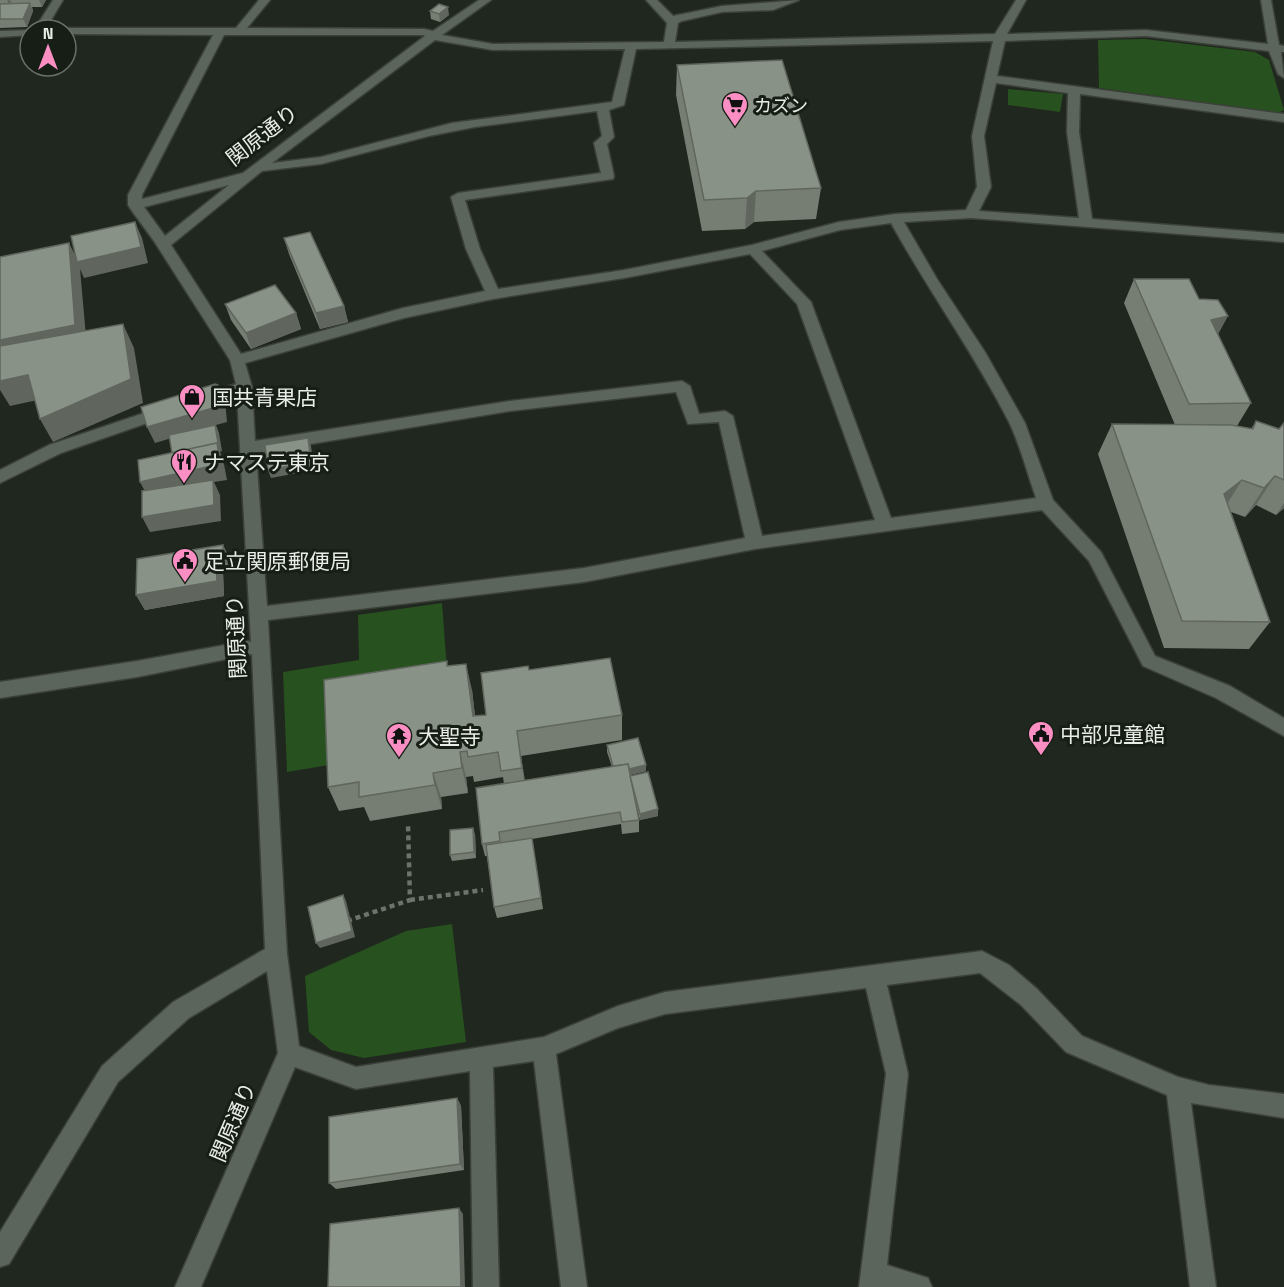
<svg xmlns="http://www.w3.org/2000/svg" width="1284" height="1287" viewBox="0 0 1284 1287" font-family="'Space Grotesk','Noto Sans JP',sans-serif">
<rect width="100%" height="100%" fill="#20271f"/>
<!-- green -->
<g fill="#27511e">
<path d="M1145,39L1255,52L1269,60L1284,110L1278,113L1099,88L1098,40Z"/>
<path d="M1008,89L1063,94L1060,112L1008,105Z"/>
<path d="M442,603L448,683L329,765L287,772L283,672L359,660L358,615Z"/>
<path d="M452,924L466,1042L364,1058L331,1050L309,1032L305,976L406,931Z"/>
</g>
<g fill="none" stroke-linecap="round" stroke-linejoin="round">
<defs>
<g id="minor">
<path d="M53,0H63L45,30H30V35L0,37V31L34,30Z"/>
<path d="M259,0H270L247,28L424,29L433,31L479,0H491L442,35L493,44L664,42L667,23L646,0H657L673,16L722,6L799,0L773,10L722,12L682,21L678,23L675,42L995,34L1016,0H1026L1007,34L1146,30L1268,44L1261,0H1271L1279,45L1284,46V52H1281L1284,78L1278,74L1269,51L1146,36L1005,41L997,76L1284,114V122L1080,94L1079,132L1092,219L1284,234V242L971,218L904,222L937,279L985,352L1025,423L1053,500L1101,552L1155,656L1230,686L1284,718V736L1216,698L1143,666L1089,561L1042,510L755,549L584,582L268,620L287,954L299,1046L356,1067L544,1037L618,1006L665,992L982,951L1009,965L1037,989L1082,1036L1178,1077L1209,1085L1284,1094V1118L1191,1103L1216,1287H1190L1167,1095L1066,1052L1021,1005L980,973L887,985L908,1074L887,1265L928,1278L932,1287H859L886,1074L866,988L665,1014L618,1028L556,1054L587,1287H561L534,1061L493,1067L499,1287H473L470,1071L356,1089L295,1067L201,1287H175L278,1053L267,971L189,1018L118,1082L9,1264L0,1267V1232L102,1066L173,1002L265,949L252,654L137,677L0,698V682L137,661L247,641L251,642L237,394L200,405L192,400L195,396L236,384L230,360L154,241L132,211L128,205V195L213,35L66,34V30H61L66,28H236ZM224,35H423L425,36L243,173L142,199V195ZM435,40L493,50L625,49L612,102L452,123L321,157L272,163ZM993,41L972,136L977,187L966,210L895,214L839,222L752,245L624,270L498,289L480,249L465,200L613,179L614,176L607,144L614,137L609,110L624,105L636,49ZM996,83L1068,93L1067,132L1079,218L979,211L991,187L984,136ZM597,111L602,136L594,143L601,173L458,193L451,197L466,249L485,291L403,308L241,354L171,245L262,171L321,164L429,136L475,127ZM229,185L165,236L144,207ZM891,223C928,290 973,352 1008,420C1020,444 1027,473 1036,498L891,518L811,302L762,251L840,230ZM750,254L797,304L875,520L762,536L733,416L725,411L699,414L690,386L682,381L510,401L255,441L252,387L245,363L404,318L493,299L624,278ZM676,392L688,424L719,422L745,538L584,568L267,606L256,453L510,411Z"/>
<path d="M168,405L176,410L173,414L61,453L0,483V470L49,445Z"/>
</g>
</defs>
<!-- minor casing -->
<use href="#minor" stroke="#3b4139" stroke-width="3"/>
<!-- path -->
<g stroke="#6d736c" stroke-width="4.5" stroke-dasharray="5 4" stroke-linecap="butt">
<path d="M410,900L483,890"/>
<path d="M347,921L410,900L408,824"/>
</g>
<!-- minor -->
<use href="#minor" fill="#5c655b" fill-rule="evenodd"/>
</g>
<!-- wall -->
<g fill="#767e74">
<path d="M0,0H46L42,7H32L33,11L27,27L0,28Z"/>
<path d="M430,11L449,15L440,22L431,19Z"/>
<path d="M677,65L821,188L816,219L754,222L745,229L702,231L676,95Z"/>
<path d="M284,238L344,306L348,322L320,329L289,254Z"/>
<path d="M1134,279L1199,299L1218,334L1251,403L1237,426H1234L1251,429L1256,421L1279,429L1284,423V508L1276,515L1256,505L1245,517L1231,512L1270,622L1249,649L1164,648L1098,454L1112,424L1175,425L1124,303Z"/>
<path d="M225,304L296,313L301,329L251,349L231,320Z"/>
<path d="M223,545L230,560V571L223,572L224,596L145,610L136,595Z"/>
<path d="M448,666L472,690L475,716L486,715L529,670L622,715V740L521,756L525,781L612,767L607,752V745L646,771L630,775L658,816L640,820L635,802L639,820V832L622,834L621,824L532,839L543,909L497,918L494,907L487,856H485L482,844L504,784L503,777L474,782L473,776L466,777L468,793L441,797L442,809L370,821L364,807L339,811L328,787Z"/>
<path d="M475,834L476,858L452,861L450,855Z"/>
<path d="M457,1098L461,1106L464,1170L336,1189L329,1183Z"/>
</g>
<!-- shaded-wall -->
<g fill="#60665e">
<path d="M7,0H10L12,4L10,7Z"/>
<path d="M39,0H46L42,7Z"/>
<path d="M30,3L33,11L27,27L23,19Z"/>
<path d="M448,7L449,15L440,22L439,14Z"/>
<path d="M756,191L754,222L745,229L747,198Z"/>
<path d="M135,222L142,238L148,263L84,278L80,269L87,348L0,366V340L69,243L78,261Z"/>
<path d="M344,306L348,322L320,329L316,313Z"/>
<path d="M296,313L301,329L251,349L246,333Z"/>
<path d="M1228,316L1215,340L1211,320Z"/>
<path d="M123,324L134,348L143,403L53,442L40,419Z"/>
<path d="M28,375L42,399L10,406L0,390V381Z"/>
<path d="M218,385L225,401L227,422L216,425L219,433L222,451L220,452L223,459L227,480L214,482L220,495L221,521L150,532L142,517L148,497L140,482L215,425L155,443L147,427Z"/>
<path d="M308,438L311,446L314,470L271,478L268,470Z"/>
<path d="M1275,476L1256,505L1245,517L1264,488Z"/>
<path d="M1242,480L1224,509V494Z"/>
<path d="M1284,503V508L1276,515Z"/>
<path d="M223,545L230,560V571L223,556Z"/>
<path d="M216,557L223,572L224,596L145,610L136,595Z"/>
<path d="M466,664L472,690L478,742L473,716Z"/>
<path d="M517,731L521,756L526,793L522,768Z"/>
<path d="M460,752L466,777L468,793L462,768Z"/>
<path d="M646,765V771L615,778V772Z"/>
<path d="M433,773L441,797L442,809L435,785Z"/>
<path d="M658,809V816L640,820V814Z"/>
<path d="M473,828L475,834L476,858L474,852Z"/>
<path d="M343,895L346,901L355,937L320,948L316,943Z"/>
<path d="M457,1098L461,1106L464,1170L460,1164Z"/>
<path d="M459,1208L463,1214L465,1287H461Z"/>
</g>
<!-- building -->
<g fill="#899287" stroke="#60665e" stroke-width="1.5">
<path d="M30,3L23,19H0V4Z"/>
<path d="M439,4L448,7L439,14L430,11Z"/>
<path d="M782,60L821,188L756,191L747,198L704,200L677,65Z"/>
<path d="M135,222L141,247L77,262L71,236Z"/>
<path d="M310,232L344,306L316,313L284,238Z"/>
<path d="M69,243L75,325L0,340V257Z"/>
<path d="M1134,279H1189L1199,299L1218,300L1228,316L1211,320L1251,403L1189,404Z"/>
<path d="M275,285L296,313L246,333L225,304Z"/>
<path d="M123,324L131,379L40,419L28,375L0,381V346Z"/>
<path d="M215,384L218,385L220,406L147,427L141,407Z"/>
<path d="M1256,421L1279,429L1284,423V480L1275,476L1264,488L1242,480L1224,494L1270,622L1182,621L1112,424L1231,425L1253,429Z"/>
<path d="M215,425L218,443L172,453L169,435Z"/>
<path d="M308,438L311,462L268,470L265,445Z"/>
<path d="M217,443L220,464L140,482L138,460Z"/>
<path d="M213,480L214,505L142,517V491Z"/>
<path d="M223,545V556L216,557L217,581L136,595L137,559Z"/>
<path d="M610,658L622,715L517,731L522,768L501,771L498,752L468,757L467,751L460,752L462,768L433,773L435,785L359,797V782L328,787L324,680L447,661V666L466,664L473,716L486,715L481,673L528,666L529,670Z"/>
<path d="M638,738L646,765L629,769L628,764L613,766L607,745Z"/>
<path d="M628,764L639,820L622,822L620,812L499,832L500,841L482,844L476,788Z"/>
<path d="M648,772L658,809L640,814L630,776Z"/>
<path d="M473,828L474,852L450,855V830Z"/>
<path d="M532,838L541,898L494,907L486,845Z"/>
<path d="M343,895L352,931L316,943L308,907Z"/>
<path d="M457,1098L460,1164L329,1183V1117Z"/>
<path d="M459,1208L461,1287H328L330,1224Z"/>
</g>
<!-- icons -->
<defs>
<symbol id="supermarket-pin" viewBox="-11 -11 22 30"><path d="M0 17L-7.5 6A9.5 9.5 0 1 1 7.5 6Z" fill="#fb8fc3" stroke="#171e15"/><path d="M-6-5.5h2.5l.6 2H6L4.5 2H-2.5L-4.4-4H-6ZM-1.5 3.2a1.3 1.3 0 1 0 .1 0ZM3 3.2a1.3 1.3 0 1 0 .1 0Z" fill="#111"/></symbol>
<symbol id="shop-pin" viewBox="-11 -11 22 30"><path d="M0 17L-7.5 6A9.5 9.5 0 1 1 7.5 6Z" fill="#fb8fc3" stroke="#171e15"/><path d="M-5-2.5h2.3a2.7 3.5 0 0 1 5.4 0H5L5.5 6h-11ZM-1.5-2.5h3a1.5 2.3 0 0 0-3 0Z" fill="#111"/></symbol>
<symbol id="restaurant-pin" viewBox="-11 -11 22 30"><path d="M0 17L-7.5 6A9.5 9.5 0 1 1 7.5 6Z" fill="#fb8fc3" stroke="#171e15"/><path d="M-5-6h1v4h1v-4h1v4h1v-4h1v5L-1.5 .5V6h-2V.5L-5-1ZM5-6V6H3V1.5H1.5Q1.5-4 5-6Z" fill="#111"/></symbol>
<symbol id="civic-pin" viewBox="-11 -11 22 30"><path d="M0 17L-7.5 6A9.5 9.5 0 1 1 7.5 6Z" fill="#fb8fc3" stroke="#171e15"/><path d="M-.6-6.5H3V-4.5H.6V-3L4-1V1h2V6H-6V1h2V-1L-.6-3ZM-1.2 2.5V6h2.4V2.5Z" fill="#111"/></symbol>
<symbol id="temple-pin" viewBox="-11 -11 22 30"><path d="M0 17L-7.5 6A9.5 9.5 0 1 1 7.5 6Z" fill="#fb8fc3" stroke="#171e15"/><path d="M0-6L5-2H3V0L6.5 2.5H4V6H1.5V3h-3V6H-4V2.5H-6.5L-3 0V-2H-5Z" fill="#111"/></symbol>
</defs>
<g fill-rule="evenodd">
<use href="#supermarket-pin" x="720" y="90" width="30" height="40"/>
<use href="#shop-pin" x="177" y="382" width="30" height="40"/>
<use href="#restaurant-pin" x="169" y="447" width="30" height="40"/>
<use href="#civic-pin" x="170" y="546" width="30" height="40"/>
<use href="#civic-pin" x="1026" y="719" width="30" height="40"/>
<use href="#temple-pin" x="384" y="721" width="30" height="40"/>
</g>
<g text-anchor="middle" dominant-baseline="central" stroke-width="6" stroke-linejoin="round" paint-order="stroke">
<!-- far-poi labels -->
<g font-size="18" fill="#e8ede7" stroke="#171e15" text-anchor="start">
<text x="754" y="105">カズン</text>
</g>
<!-- street labels -->
<g font-size="21" fill="#e8ede7" stroke="#171e15">
<text transform="translate(262 135) rotate(-38)">関原通り</text>
<text transform="translate(236 637) rotate(-93)">関原通り</text>
<text transform="translate(233 1122) rotate(-67)">関原通り</text>
</g>
<!-- poi labels -->
<g font-size="21" fill="#e8ede7" stroke="#171e15" text-anchor="start">
<text x="212" y="397">国共青果店</text>
<text x="204" y="462">ナマステ東京</text>
<text x="204" y="561">足立関原郵便局</text>
<text x="1060" y="734">中部児童館</text>
<text x="418" y="736">大聖寺</text>
</g>
</g>
<!-- north arrow -->
<g transform="translate(48 48)"><circle r="28" fill="#171e15" stroke="#6b7169" stroke-width="1.5"/>
<path d="M0-4.5L10 22L0 15L-10 22Z" fill="#fb8fc3"/>
<text y="-9" font-size="16" font-weight="bold" text-anchor="middle" fill="#e8ede7">N</text>
</g>
</svg>
